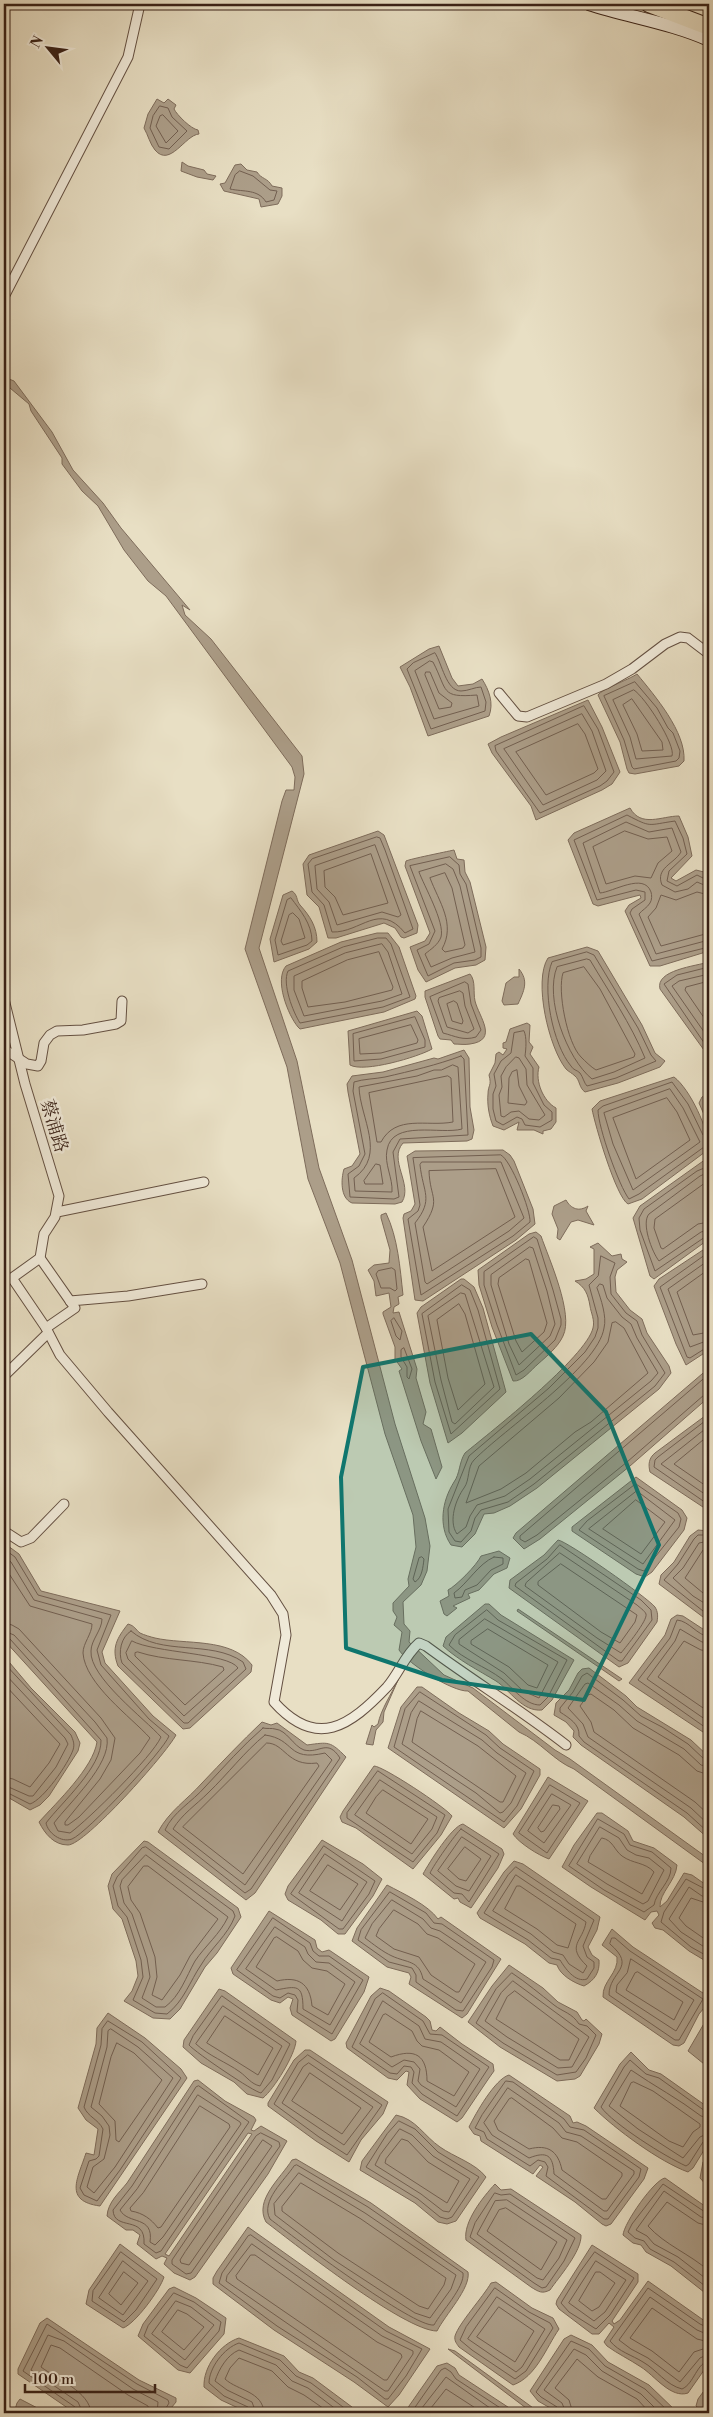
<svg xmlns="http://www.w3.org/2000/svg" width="713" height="2417" viewBox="0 0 713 2417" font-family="'Libre Bodoni','Noto Serif SC',serif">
<rect width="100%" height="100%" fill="#e8dfc4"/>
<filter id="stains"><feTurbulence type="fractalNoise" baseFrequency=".004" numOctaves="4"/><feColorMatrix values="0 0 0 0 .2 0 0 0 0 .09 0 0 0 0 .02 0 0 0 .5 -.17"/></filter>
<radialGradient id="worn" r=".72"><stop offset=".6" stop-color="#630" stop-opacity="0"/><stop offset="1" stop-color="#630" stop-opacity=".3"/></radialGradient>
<!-- water -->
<g fill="#ac9e89" stroke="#7e6c5b" fill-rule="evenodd">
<path d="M157,99L164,103L168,99L176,105L174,109C177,115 191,129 198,130L199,134C185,135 170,168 155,150C150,144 148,135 144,128L148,114Z"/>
<path d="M182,162L188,166L204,170L207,174L216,176L213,180L197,177L181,171Z"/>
<path d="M241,164L247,170L257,172C261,179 268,178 272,186L282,188V196L278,204L261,207L259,199L224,191L220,184L225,183L235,165Z"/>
<path d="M4,377L14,381L52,432L73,470L103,503L121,528L190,610L182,605L185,615L211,639L302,756L304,774L259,948L297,1061L319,1168L352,1260L395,1424L425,1518L430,1546L427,1571L421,1585L403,1602L404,1624L410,1631L409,1642L444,1675L473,1688L555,1750L570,1759L709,1859V1867L574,1769C554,1761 540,1741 519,1732L468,1691C453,1692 408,1664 399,1650L402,1632L394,1625L397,1617L393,1611V1603L409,1586L408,1579L416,1547L413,1515L385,1434L340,1263L308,1179L287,1067L245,949L282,801L286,790H294L295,777L292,767L166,596L148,581L124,550L98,506L82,491L62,464V458L31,411L29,404L4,383Z"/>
<path d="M439,646L452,678L458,686L473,684L482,679C489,690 494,703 489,716L428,736L410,687L400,667L429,649Z"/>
<path d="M637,674C655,696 686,732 684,761L679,766L635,774L629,773L627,769L620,742L598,695C602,689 628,680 637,674Z"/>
<path d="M588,700L602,727L620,772L612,784L602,790L536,820L531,806L492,753L488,744L501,737Z"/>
<path d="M630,808C641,828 662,816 679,816L688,837L692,856L671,878L676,881L696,870L704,872L709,879V951L660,966H650L625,911L629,905L641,898L640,895L598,906L593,904L568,840L574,833Z"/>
<path d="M378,831L384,835L418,925L417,933L404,938L401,937L395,928L384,923L336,938H328L319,907L307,895L303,864L309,855Z"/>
<path d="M454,850L457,859L464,860L465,872L470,882L486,947L485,960L476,965L455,968L426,982L418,970L410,947L425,941L430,933L405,866L406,861C410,859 445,852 454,850Z"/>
<path d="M292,891C298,895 296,900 300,905C310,916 317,927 317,942L309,949L274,962L270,939L283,895Z"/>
<path d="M377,933H388L399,947L416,996L415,999L384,1012L300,1029L298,1027C288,1015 274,980 286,966L341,942Z"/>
<path d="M587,947L598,951L642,1025L655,1053L665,1061L660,1067L618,1083L585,1092C579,1088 580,1080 575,1076C572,1073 569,1072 566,1069C549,1048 533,981 548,958Z"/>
<path d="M709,962V1057L660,989C655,970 696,966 709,962Z"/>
<path d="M519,969C529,981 524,991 518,1004L504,1005L502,1001L506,983L514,977H519Z"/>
<path d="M470,974C476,981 473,992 475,1001C479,1017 499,1040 470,1044C465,1045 459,1044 454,1044L451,1040L440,1039L438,1036L425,997V991Z"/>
<path d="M417,1011L422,1016L432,1049C418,1057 364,1073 350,1065L348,1031Z"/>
<path d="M527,1023L530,1025L529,1042L533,1047L530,1054L539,1067C535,1081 543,1101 556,1108V1122L551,1129L543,1131V1134L534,1130H517L519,1122L504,1130L493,1126C489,1116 487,1104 488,1094C488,1085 492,1086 489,1075L495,1063L496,1054L499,1052L503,1055L507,1049L503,1048V1043L506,1042L510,1029Z"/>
<path d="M464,1050L469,1058L470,1107L474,1130L472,1139L467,1141L403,1143C388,1160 413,1184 402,1202L395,1204L352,1203C340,1198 341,1179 344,1169L352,1166L360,1154L348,1092L347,1084L352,1076L383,1072L434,1058L438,1059Z"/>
<path d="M674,1077C690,1089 709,1130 709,1149L642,1199L628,1204C616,1197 595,1125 592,1109L600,1101Z"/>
<path d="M709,1093V1092V1126L699,1103L702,1097Z"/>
<path d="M503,1150L510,1155L514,1161L533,1209L535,1224L516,1240L423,1301L415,1300L403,1218L404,1214L411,1211L415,1204L407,1156L415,1151Z"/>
<path d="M706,1159L709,1163V1239L654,1279L650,1276L633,1218L640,1206Z"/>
<path d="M566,1200C571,1209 579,1212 588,1206L586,1211L594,1225L578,1220L571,1222L560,1240L557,1238L558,1229L552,1214L554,1206Z"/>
<path d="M386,1213C398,1238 400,1268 403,1295L398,1297L399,1304L394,1307L393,1313L399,1312L417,1369L416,1378L426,1412L423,1424L431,1429L442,1467L436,1479L421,1441L399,1371L402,1369L395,1359V1347L383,1314V1312L391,1307L389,1293L376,1296L374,1281L368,1270L374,1265L389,1263L390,1250L381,1218V1215Z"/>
<path d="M536,1232L541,1236C549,1259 574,1314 563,1336C558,1347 547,1356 538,1364C531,1370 522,1382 513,1381L492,1327L479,1285L478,1270L529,1234Z"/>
<path d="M598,1243L612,1256L621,1254L622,1259L627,1262L617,1270L615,1277L616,1292L630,1310L642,1319L647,1333L669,1366L671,1373L659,1389L537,1488L510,1506L494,1513L484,1514L475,1534L462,1547L451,1545C438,1526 442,1501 454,1482C460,1474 459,1462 465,1453C492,1431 586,1357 593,1328C595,1320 591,1313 590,1306C588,1294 585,1287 575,1281L586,1279L594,1274V1249L590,1247Z"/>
<path d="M709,1246V1350L686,1365L676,1344L654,1286L659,1279Z"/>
<path d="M461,1279H464L474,1287L483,1308L506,1392L462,1433L448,1443L430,1383L417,1313L421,1307Z"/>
<path d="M709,1368V1397L630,1466L540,1539L524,1549L513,1538L516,1533Z"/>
<path d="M709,1413V1511L650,1472C648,1464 649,1458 655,1453Z"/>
<path d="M636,1477L682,1510L687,1518L684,1530L652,1572L645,1577L636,1574L572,1531V1527Z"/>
<path d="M698,1530L709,1531V1617H703L659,1584L661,1575L674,1562L690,1536Z"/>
<path d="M558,1540C567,1541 648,1598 655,1607C658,1612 658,1616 657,1622L628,1663L619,1667L509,1588L510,1580L544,1555Z"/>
<path d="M4,1543L19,1554L41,1591L120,1611L102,1652L105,1663L153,1716L176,1735C166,1754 85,1845 68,1845C54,1845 45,1834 39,1822C57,1802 93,1768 97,1742L4,1640Z"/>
<path d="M499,1551L510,1558L507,1568L494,1574L479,1590L468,1594L470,1598L453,1606L457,1608L447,1616L444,1614L440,1601L449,1596L448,1590C456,1586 477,1565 481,1556Z"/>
<path d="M485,1604H489L501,1615L574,1660L552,1700L542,1710C522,1712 510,1690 496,1681C478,1670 458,1660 443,1646L446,1637Z"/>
<path d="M518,1609L622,1679L619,1681L517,1611Z"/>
<path d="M677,1615L683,1616L709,1633V1736L629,1683L665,1635L671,1619Z"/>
<path d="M128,1624C135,1626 135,1629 140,1633C144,1635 151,1637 155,1638C185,1645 231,1637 252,1665L251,1672L190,1728L183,1729L118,1666C111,1648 117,1638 128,1624Z"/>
<path d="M4,1656L31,1688L75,1732L80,1743L78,1751L49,1796L40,1805L30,1810L4,1795Z"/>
<path d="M589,1668L626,1696L637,1707L691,1740L709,1757V1839L684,1817L581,1745L573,1737L574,1731L566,1722L554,1715L556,1703L569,1690L578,1673L582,1669Z"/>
<path d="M398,1680L384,1712L383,1722L376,1730L373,1745L366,1744L372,1725L374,1727L378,1724C381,1709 391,1695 398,1680Z"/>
<path d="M417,1687H422L459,1713L489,1731L503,1744L540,1769V1775L521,1809L504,1828L388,1748L401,1707Z"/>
<path d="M262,1722L271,1725L277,1723L307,1745C329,1742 330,1741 346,1757L255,1893L246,1900L158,1832C169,1811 187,1800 202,1783C222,1762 241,1742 262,1722Z"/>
<path d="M374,1766C383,1766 445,1807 452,1816L441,1835L413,1869L356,1828L342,1822L340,1817L343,1811Z"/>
<path d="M548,1777L588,1801L549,1859C538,1855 519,1843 513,1834Z"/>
<path d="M597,1813H602L628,1831L633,1841L654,1848L677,1865C676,1881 659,1893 660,1907L667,1901L684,1873L692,1875L709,1887V1963L689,1951L663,1930L655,1928L652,1923L659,1915L657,1911L651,1912L645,1920L591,1887L562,1867L574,1845Z"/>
<path d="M463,1824L502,1849L504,1854L498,1868L471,1908L460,1902L458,1898L454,1899L423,1874C429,1863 452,1826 463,1824Z"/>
<path d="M322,1840L363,1864L382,1879L373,1896L345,1934H338L321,1920L288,1900L285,1894L288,1886Z"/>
<path d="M144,1841L148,1842L238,1908L241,1917L217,1953L205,1967L180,2009L170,2019L153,2018L124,2001L132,1991L138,1976L136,1961L122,1919L113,1909L108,1886L112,1874Z"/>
<path d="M514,1861L523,1864L600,1917L597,1930L588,1947L592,1955L599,1960C600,1972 595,1980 584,1986C574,1983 560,1975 557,1965L549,1963L525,1944L480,1918L477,1913L504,1872Z"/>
<path d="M387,1885C404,1894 428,1905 438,1919L441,1917L501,1959L467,2014L462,2018L409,1984L411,1977L409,1973L387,1967L352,1941L357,1928Z"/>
<path d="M269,1911L315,1940L317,1948L322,1952L329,1950L369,1977L364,1992L335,2039L331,2041L292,2015L290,2008L293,1999L288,1997L280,2003L271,2000L233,1974L231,1968Z"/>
<path d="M612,1929L633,1947L709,1997V2002L699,2014L684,2043L679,2046L673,2045L603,1997C602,1981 619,1973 617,1957L602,1945Z"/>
<path d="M509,1965L543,1988L558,2002L577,2012L582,2020L584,2021L586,2019L602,2034L599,2044L580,2076L575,2079L557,2081L500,2047L468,2022L492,1986Z"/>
<path d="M380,1988L389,1991L426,2017L430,2021L432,2030L436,2031L440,2027L462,2044L493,2064L494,2071L489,2078L462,2118L457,2122L420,2099L407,2085L409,2072L406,2071L397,2080L388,2078L347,2048L346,2043L371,1996Z"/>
<path d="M219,1989L225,1991L296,2041C295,2055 274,2089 263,2098L247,2094L234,2082L201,2063L183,2047L184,2040Z"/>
<path d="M108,2013L145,2038L181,2069L187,2078L100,2206C63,2201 78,2178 86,2153L94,2155L98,2129L86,2120L78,2108L96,2044L97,2028Z"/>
<path d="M709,2015V2068L688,2051Z"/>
<path d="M305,2050H310L388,2102L383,2114L361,2140L349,2162L316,2141L268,2106V2103L294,2060Z"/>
<path d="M631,2052L649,2070L661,2074L709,2108V2142L693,2168L688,2172C660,2162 615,2129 594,2108L620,2064Z"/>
<path d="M509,2075L570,2116L573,2123L577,2122L586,2126L648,2168L644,2179L611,2224L606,2226L602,2224L575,2202L536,2176L543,2167L540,2165L533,2174L481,2141L480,2136L474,2134L469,2127C476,2113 495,2079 509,2075Z"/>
<path d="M198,2080L225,2101L254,2117L256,2120L251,2130L254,2131L261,2126L287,2141L268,2174L195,2277L190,2280L174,2273L164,2264L167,2258L162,2256L156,2259L137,2244L140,2235L133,2230H126L107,2216C108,2202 119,2193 127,2183L194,2081ZM248,2133L252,2134L169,2256L165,2254Z"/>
<path d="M396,2115C416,2119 424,2136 440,2147C454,2157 475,2163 486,2177L456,2221L447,2224L438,2222L415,2203L360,2170L362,2161Z"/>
<path d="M709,2155V2188L700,2178L703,2162Z"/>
<path d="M296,2159L371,2203L468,2272C471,2288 445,2315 437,2331C405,2331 296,2245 266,2222C254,2200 280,2179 292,2160Z"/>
<path d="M665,2178L709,2209V2296L671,2266L646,2252L641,2245L633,2243L623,2235C624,2223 654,2180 665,2178Z"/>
<path d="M495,2184L501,2190L511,2189L581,2235C582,2251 559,2277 550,2290C542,2294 539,2292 531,2287L466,2240C463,2222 483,2197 495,2184Z"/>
<path d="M248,2227L389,2327L430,2349L399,2395L388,2407L354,2382L274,2330L213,2284V2278L217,2271Z"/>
<path d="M120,2244L164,2277C160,2290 135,2324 123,2328L86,2304L89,2290Z"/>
<path d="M592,2245L638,2274V2282L612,2321L614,2324L620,2320L648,2281L709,2324V2363L688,2393C671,2399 654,2375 641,2367C629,2359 618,2354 607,2346L604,2342L614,2327L609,2323L599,2334H592L559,2309L556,2304L557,2300Z"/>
<path d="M496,2282L532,2308L553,2318L559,2329C546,2348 536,2377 513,2385L459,2347C457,2344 454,2341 455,2336C459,2323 483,2297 491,2283Z"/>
<path d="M174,2287L196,2298L226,2318L224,2334L190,2373L178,2370L138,2336L143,2324L169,2289Z"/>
<path d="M47,2318L139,2380L176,2398V2402L167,2413H75L18,2374V2369L40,2323Z"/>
<path d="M571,2335L592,2345L608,2362L649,2385L678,2413H559L538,2401L530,2391L564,2339Z"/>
<path d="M239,2338L284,2356L299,2372L313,2378L360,2413H249L221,2400L204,2387C203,2367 220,2344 239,2338Z"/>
<path d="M448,2349L455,2351L540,2413H534L526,2408Z"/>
<path d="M447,2363L455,2368L459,2375L517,2413H406L409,2406L437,2366Z"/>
<path d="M709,2384V2413H704L696,2406L698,2399Z"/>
<path d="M20,2399L47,2413H14L17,2403Z"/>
</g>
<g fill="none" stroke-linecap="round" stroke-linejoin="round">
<!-- shore -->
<g stroke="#725f50" stroke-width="1">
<path d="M160,106L168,108L172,117L187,131L169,149L159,147L150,128L153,116Z"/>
<path d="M163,115L178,131L166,143L156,126L160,116Z"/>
<path d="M240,171L253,176L270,190L277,191L274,200L266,202C258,189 244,192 230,189L235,175Z"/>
<path d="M435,653C442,663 446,691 461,691C468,691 475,687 481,687L486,702L485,711L431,729L407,669L413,663Z"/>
<path d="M430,661L433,662C448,691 440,698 477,695L479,706L434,719L415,671Z"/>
<path d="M426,672H430L439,693L452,703L451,707L439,709L425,675Z"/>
<path d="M635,682L657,708L668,728L673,733L680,751L679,758L676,761L634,769L632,767L624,740L604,696Z"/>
<path d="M634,690C645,697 676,745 672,756L636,759L630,737L613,700Z"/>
<path d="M632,699L662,742L663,750L642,751L637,734L623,705Z"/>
<path d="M584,706L598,729L614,772L607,781L600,786L540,813L496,751L495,746Z"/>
<path d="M582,714L592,731L606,771L597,780L543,805L504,749Z"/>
<path d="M578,724L585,734L598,769L594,773L546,795L516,752Z"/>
<path d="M625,831L648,839L667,837L672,851L658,863L651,878L635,876L606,884L593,847Z"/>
<path d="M377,837L380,838L385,850L413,929L405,933C379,901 361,933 332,932L324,905L312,892L308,864L312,859Z"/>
<path d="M375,845L401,915L398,917L382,912L337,925L329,902L317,889L315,866Z"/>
<path d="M371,854L388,903L343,915L335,897L325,887L324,871Z"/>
<path d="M450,857L459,865L460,874L466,884L481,948V957L475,960L454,963L428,976L417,950L429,944L435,931L410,866Z"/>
<path d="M446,864L453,869L460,886L475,952L452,958L431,967L425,954C431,949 438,945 441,937C445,922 424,886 419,872Z"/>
<path d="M445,873L452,888L465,945L463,948L445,952L442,949C456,924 439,902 430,878Z"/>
<path d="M709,881L697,875L677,886L667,881L669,871L687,854L683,838L675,821C647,825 652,828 627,815L574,840L597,900L636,890L645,892V900L632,909L630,913L652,961L709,947"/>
<path d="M709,887L697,882L688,889L675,892L662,885C655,868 674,864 681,852L672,828L649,832L626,822L583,843L600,893C613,892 644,872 651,892C652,895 652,900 650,903C647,908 642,910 639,914L656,954L709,940"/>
<path d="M709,895L697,892L676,900L661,895L656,908L648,917L661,946L709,933"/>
<path d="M291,898C300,910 312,924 312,941L307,945L278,955L275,940L287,900Z"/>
<path d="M293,913L299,919L305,938L283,945L281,941L289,915Z"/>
<path d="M378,938H386L391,944L410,997L383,1007L300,1023C293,1012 282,984 288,971L343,947Z"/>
<path d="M382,944L388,952L402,994L382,1001L304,1016L294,990V976L345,953Z"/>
<path d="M379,952L393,987L392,990L345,1002L308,1007L302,988V981L347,960Z"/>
<path d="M587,952L594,955L638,1028L651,1055L656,1061L616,1078L587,1086C584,1083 583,1077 580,1073C577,1070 573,1070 571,1066C553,1045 541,987 552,962Z"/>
<path d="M587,959L590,960C609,992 631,1024 645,1058L614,1072L592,1079C567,1059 544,998 557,967Z"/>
<path d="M584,967L600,989L635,1054L634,1057L596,1070C591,1067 585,1061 581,1057C567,1043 557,990 563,973Z"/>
<path d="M709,967L677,975L664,984L709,1050"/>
<path d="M709,974L679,981L672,986L709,1039"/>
<path d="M709,981L686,987L685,990L709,1025"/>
<path d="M465,982L468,984L471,1004L481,1030L476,1037C463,1041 455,1036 443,1033L430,997Z"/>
<path d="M460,991L463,993L465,1006L474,1029L468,1033L447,1027L438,1001L439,998Z"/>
<path d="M454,1001L457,1003L463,1021L462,1024L452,1021L447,1004Z"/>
<path d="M415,1017L425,1040V1047L381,1059L354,1061L353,1034Z"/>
<path d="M411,1025L418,1040L417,1043L381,1053L360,1054L359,1039Z"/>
<path d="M524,1031C527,1037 526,1049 525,1056L533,1068V1083L544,1105L552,1112V1120L540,1127L525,1125L522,1119L517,1117L503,1125L496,1121L493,1109V1094L496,1086L494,1074L501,1061L511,1053L514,1033Z"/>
<path d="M461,1056L464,1059L468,1135L400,1139L393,1152L399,1197L394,1199L350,1197L348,1174L359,1166L365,1154L353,1091L354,1082C363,1079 375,1079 385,1077C411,1071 437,1065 461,1056Z"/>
<path d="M516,1057L519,1058L526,1069L527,1085L545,1115L539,1120L529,1119L519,1111L511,1112L504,1117L501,1116L499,1095L502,1087L501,1076L506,1067Z"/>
<path d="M453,1065L458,1067L462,1129C441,1135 392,1119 387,1150C384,1164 393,1178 392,1192L355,1191L354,1178C387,1155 360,1118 359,1087L417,1076L434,1070H441Z"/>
<path d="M517,1070L519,1086L527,1102L525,1105L508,1103L509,1078L512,1072Z"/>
<path d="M448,1076L451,1078L453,1122C427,1127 396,1114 381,1142H377L369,1093Z"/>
<path d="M670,1089L683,1108L700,1142L633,1190L613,1144L604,1113Z"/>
<path d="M667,1098L677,1112L690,1140L636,1179L613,1118Z"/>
<path d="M709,1137L703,1135L688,1104L672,1082L603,1106L598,1110C598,1127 619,1186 629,1199L639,1194L704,1147L709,1146"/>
<path d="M501,1155C511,1160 531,1211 530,1222L513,1236L421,1295L408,1219L418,1211L420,1205L413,1158Z"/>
<path d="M422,1162H501L524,1218L509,1231L427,1284L425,1282L415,1223C434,1199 423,1193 420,1165Z"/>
<path d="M376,1164L380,1165L383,1184H365L364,1181Z"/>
<path d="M709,1166L697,1171L644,1209L639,1218L640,1230L655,1271L705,1237L709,1236"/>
<path d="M496,1169L515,1217L432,1271L423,1227C442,1198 430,1200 429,1171Z"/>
<path d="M709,1172L700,1176L649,1214C641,1223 652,1252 659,1261L701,1232L709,1230"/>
<path d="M709,1180L655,1219L654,1228L661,1248L663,1249L698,1224L709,1222"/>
<path d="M534,1237L537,1239L553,1290L561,1319V1325L555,1340L524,1370L516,1375L497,1325L484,1285V1272Z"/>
<path d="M530,1247L533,1248L547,1291L555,1324L550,1336L519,1365L509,1344L491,1285V1275Z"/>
<path d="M709,1252L660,1287L687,1357L690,1358L709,1346"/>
<path d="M601,1256L615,1263L610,1277L611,1294L626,1313L637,1321L642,1335L665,1373L655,1386L534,1484L508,1502L481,1510L475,1518L471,1531L461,1542L455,1541L449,1532L448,1509L469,1456L549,1388L585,1352L595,1337L598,1328V1318L589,1285L598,1276Z"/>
<path d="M526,1259L529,1260L547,1323L544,1332L522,1352L516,1341L498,1284L499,1278Z"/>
<path d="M709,1260L668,1289L690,1347L709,1340"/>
<path d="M392,1268L395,1270L397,1289L395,1291L390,1288H381L376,1274L378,1271Z"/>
<path d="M709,1269L677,1292L693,1335L709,1332"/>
<path d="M600,1284L603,1285L607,1298L622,1317L631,1324L637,1338L658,1373L651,1381L530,1479L505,1496L477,1505L470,1516L466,1527L457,1534C448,1521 456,1499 464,1488C470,1480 467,1467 474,1460C503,1430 598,1367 604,1328C607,1317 601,1299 597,1288Z"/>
<path d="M462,1285L470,1290L478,1310L500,1389L451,1434L435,1382L422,1314Z"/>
<path d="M461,1293L465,1294L494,1387L455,1424L452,1422L441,1380L428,1316Z"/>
<path d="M459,1304L465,1314L485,1384L458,1410L448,1378L437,1320Z"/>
<path d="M394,1318L402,1331L400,1340L396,1336L391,1321Z"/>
<path d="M616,1322L624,1328L648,1373L591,1422L575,1432L526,1473L501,1489L466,1503L479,1466L559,1398L594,1362L608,1342L612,1323Z"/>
<path d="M404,1348L412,1369L409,1379L407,1377V1367L401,1357V1350Z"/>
<path d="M709,1374L520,1536V1539L525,1542L537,1535L627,1462L704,1395L709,1393"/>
<path d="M709,1418L658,1457L655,1460L654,1467L709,1505"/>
<path d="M709,1426L661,1464L709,1497"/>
<path d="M709,1435L674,1464L709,1488"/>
<path d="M636,1484L678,1513L681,1519L679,1527L644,1571L638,1569L579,1530L587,1521Z"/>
<path d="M637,1491L675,1520L643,1564L589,1529Z"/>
<path d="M636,1500L665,1522L641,1554L603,1529Z"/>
<path d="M709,1535H698L694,1539L678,1564L664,1580L703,1611L709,1612"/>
<path d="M709,1541L699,1543L683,1568L673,1578L693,1596L709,1606"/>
<path d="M560,1545L641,1600L651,1610L652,1620L622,1661H619L515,1586L516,1583L547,1559Z"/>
<path d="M4,1549L15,1557L38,1595L111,1615L97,1650L101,1665L149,1719L169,1736C164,1750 87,1833 72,1839C61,1843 48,1833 46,1823C62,1802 102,1767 101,1740L10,1639L4,1637"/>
<path d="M709,1549L703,1550L685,1578L709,1598"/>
<path d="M560,1553L637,1605C639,1607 645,1611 646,1614C648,1620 626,1647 621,1653L597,1638L525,1586L526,1583Z"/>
<path d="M4,1557L11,1562L34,1600L102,1619C102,1630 91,1640 91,1651C89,1677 145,1719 161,1737C152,1757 89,1819 70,1833L58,1831L54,1823C69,1803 111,1765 107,1738L95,1722L14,1635L4,1631"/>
<path d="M422,1557L424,1559C423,1567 422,1578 415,1582L413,1579L419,1558Z"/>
<path d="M494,1557L503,1558V1564L491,1570L477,1585L465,1590L462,1597L455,1598L454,1593C468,1583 478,1564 494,1557Z"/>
<path d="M561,1564L637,1615L635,1622L620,1643L601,1632L538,1585V1582Z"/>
<path d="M4,1566L30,1606L92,1624C92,1634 83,1643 83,1653C85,1684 131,1717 150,1738L140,1753L79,1817L68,1825H65V1822L100,1779L111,1760L115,1738L101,1718L19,1629L12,1625L4,1623"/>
<path d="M487,1610L498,1620L567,1660L548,1697L540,1705C525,1705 513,1688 502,1679C485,1666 464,1660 449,1645L455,1635Z"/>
<path d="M485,1619L558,1662L539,1698L523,1691L504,1673L459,1644V1640Z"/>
<path d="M488,1629L548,1665L537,1688L528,1685L509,1667L471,1644V1641Z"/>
<path d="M131,1631C161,1657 210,1639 243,1662L246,1669L188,1723H184L122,1663C118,1652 121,1637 131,1631Z"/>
<path d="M709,1637C697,1635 689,1621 677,1620L670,1638L638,1680L709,1730"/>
<path d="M132,1641C154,1653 229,1653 238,1668L184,1716L128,1659L126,1653Z"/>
<path d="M709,1643L702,1642L680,1629L675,1641L647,1679L709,1722"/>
<path d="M709,1651L701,1650L684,1641L658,1677L709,1712"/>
<path d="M138,1652C165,1661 195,1659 223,1667L224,1670L185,1705L135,1656V1653Z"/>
<path d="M4,1663L71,1735C73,1740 75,1744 73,1750C68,1764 44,1799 30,1804L4,1791"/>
<path d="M4,1673L65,1738L68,1744L56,1767L33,1796H29L4,1785"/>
<path d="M4,1684L60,1744L49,1763L30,1787L13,1779L4,1777"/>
<path d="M420,1692L486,1735L500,1748L534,1771L517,1806L504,1822L394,1747L405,1709Z"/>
<path d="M419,1701L482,1740L497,1753L526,1773L511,1803L503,1812L500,1813L476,1793L402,1744L411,1713Z"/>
<path d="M421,1711L478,1746L516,1776L503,1802H500L412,1742L417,1719Z"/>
<path d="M263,1728C267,1729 272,1728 275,1729C287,1730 293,1746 304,1750C320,1754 327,1738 340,1758L251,1889L245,1893L165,1830C173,1812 192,1802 205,1787C224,1767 242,1746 263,1728Z"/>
<path d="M265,1735C296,1739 286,1762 325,1753L332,1760L245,1885L173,1829C182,1814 196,1805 208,1793C228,1774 244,1752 265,1735Z"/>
<path d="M267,1743C285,1743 287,1767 317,1763L319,1766L243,1874L183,1827Z"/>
<path d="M709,1761L704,1759L688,1744L662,1727L641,1716L623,1700L587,1673L582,1676L573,1692L560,1708V1712C569,1718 580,1724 579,1736L584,1742L687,1813L709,1833"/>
<path d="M709,1767L701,1765L684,1749L637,1721L619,1705L588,1683L585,1684L568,1708L583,1724L588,1737L691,1808L709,1825"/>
<path d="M378,1771L445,1815L437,1833L413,1862L347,1818V1813Z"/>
<path d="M709,1775L697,1771L679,1755L633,1728L614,1710L591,1694L588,1695L580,1706L591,1722L594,1732L695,1802L709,1815"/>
<path d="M380,1780L437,1817L432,1829L412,1854L355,1815Z"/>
<path d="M550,1785L580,1803L547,1853L519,1833Z"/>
<path d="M383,1790L428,1819L411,1844L366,1813L376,1797Z"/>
<path d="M552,1794L571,1805L544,1843L528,1831Z"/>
<path d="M553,1805L559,1806L560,1809L544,1831L541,1832L538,1828Z"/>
<path d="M598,1819L624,1834L630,1845L652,1852L671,1868C671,1882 656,1892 654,1905L644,1912L604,1890L569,1866Z"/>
<path d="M600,1827L619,1838L627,1850L636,1855L649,1858L664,1870L648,1901L643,1904L607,1884L577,1864Z"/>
<path d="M461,1829L499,1854L469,1902L462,1894L454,1893L430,1873C433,1866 456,1833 461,1829Z"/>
<path d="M462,1837L491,1856L469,1891L456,1886L438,1871Z"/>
<path d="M602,1838C613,1840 614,1850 622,1856C633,1864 645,1862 654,1872L642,1894L588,1862L590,1856Z"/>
<path d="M324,1846L375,1881L369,1894L343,1929H339L291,1894Z"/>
<path d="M146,1847L233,1911L235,1916C228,1935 211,1948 201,1965C190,1981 184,2001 167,2014L155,2013L133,2000L143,1977L141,1960L127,1917L118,1906L113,1886L117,1877L142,1848Z"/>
<path d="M465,1847L481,1859L466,1881L459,1879L448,1869Z"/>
<path d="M325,1854L367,1882L342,1921L299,1893Z"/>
<path d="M146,1855L228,1917C220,1934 205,1946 195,1961C186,1977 180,1996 165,2007H156L142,1998L150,1977L147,1958L132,1914L124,1903L120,1886L122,1880Z"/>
<path d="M328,1865L358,1884L340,1910L310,1891Z"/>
<path d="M144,1866H148L218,1919L190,1956L180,1975L162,2000L152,1995L157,1977L155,1957L140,1913L131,1900L128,1887Z"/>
<path d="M516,1867L594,1920L583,1946L587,1957L594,1962V1968L587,1979C575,1983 565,1968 560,1960L551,1958L528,1940L484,1913L508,1875Z"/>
<path d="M516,1875L586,1922C583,1942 565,1945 587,1966L583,1973L569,1964L563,1955L553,1952L531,1934L493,1911Z"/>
<path d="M517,1886H520L576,1924L568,1948L557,1945L537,1929L505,1909Z"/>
<path d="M709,1891L686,1879L664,1912L661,1922L691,1947L709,1957"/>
<path d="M390,1892L426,1913L434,1923L442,1924L494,1960L492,1967L463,2011L456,2010L416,1982V1975L412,1968L389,1962L358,1940L361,1930Z"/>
<path d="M709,1897L702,1896L689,1887L669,1919L681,1932L709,1950"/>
<path d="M392,1900L423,1919L431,1928L440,1931L486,1962L461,2003L423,1979C419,1960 407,1963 392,1956C383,1952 373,1944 365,1938L372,1924Z"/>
<path d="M709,1904L691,1898L679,1918L686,1926L709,1942"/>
<path d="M394,1910L418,1924L427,1934L438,1938L475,1964L459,1992H456L431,1975L419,1957L394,1949L376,1936L379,1929Z"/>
<path d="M273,1918L310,1943L313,1951L319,1956H329L363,1980L332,2034L297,2012L298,2000L295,1995L288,1993L280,1998L273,1996L237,1970Z"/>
<path d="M275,1927L305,1947L308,1954L316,1962L329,1963L355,1982L330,2025L303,2009C303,1984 297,1986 276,1990L246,1969Z"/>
<path d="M277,1937L298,1951L303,1960L312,1968L327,1971L345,1984L328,2015L312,2006C310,1983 298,1976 277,1981L256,1967L274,1938Z"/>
<path d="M612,1938H615L630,1951L703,1999L679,2040H675L609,1995C609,1971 638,1968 610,1944Z"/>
<path d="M631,1959L694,2000L676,2031L616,1992L617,1985L627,1973Z"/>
<path d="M638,1972L683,2002L674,2020L626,1990L635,1973Z"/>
<path d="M512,1973C527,1983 540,1994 554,2005C563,2012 572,2013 579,2024L587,2026L596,2035L586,2058L576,2072L557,2075L503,2043L476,2023L496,1989Z"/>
<path d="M513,1981L589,2037L572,2067L558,2068L507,2037L485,2021L501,1993Z"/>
<path d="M515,1991L579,2039L569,2060H560L496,2019L507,1997Z"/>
<path d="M383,1993L423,2021L430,2034L442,2035L489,2067L457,2116L422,2094L412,2083L414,2072L411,2067L404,2066L397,2074L390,2073L352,2047L375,1999Z"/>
<path d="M222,1996L290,2044L272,2080L261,2093C254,2092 196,2053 189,2045L193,2036Z"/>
<path d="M383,2001L419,2026L425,2039L441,2042L480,2069L456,2107L421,2085L418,2081L420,2069L414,2062L404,2060L392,2067L360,2044Z"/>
<path d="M223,2006L282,2046L260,2086C251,2084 247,2077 240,2072C226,2062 209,2056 196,2044Z"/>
<path d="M386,2014L412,2031L417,2041L422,2046L439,2050L469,2072L454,2096L427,2081C427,2055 415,2048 391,2057L369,2042L383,2015Z"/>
<path d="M225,2016L273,2048L258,2075L207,2043Z"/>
<path d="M108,2021L142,2042L181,2078L120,2170L97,2201L84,2195L80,2188L89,2161L96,2159L99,2156L103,2129C98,2119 88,2117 84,2107L101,2045L102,2029Z"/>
<path d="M111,2029L138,2047L173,2078L115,2167L94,2193L87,2187L93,2167L104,2159L110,2135L109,2126L102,2116L91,2107L107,2047L108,2031Z"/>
<path d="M117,2043L134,2053L162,2080L119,2142L116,2140L115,2121L99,2104L111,2057Z"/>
<path d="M308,2055L382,2105L347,2155L319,2137L274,2104L298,2063Z"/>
<path d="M309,2063L373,2107L344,2145L282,2103L303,2067Z"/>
<path d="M310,2073L361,2108L342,2134L292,2101Z"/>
<path d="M506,2081L513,2082L564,2119L570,2127L584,2130L641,2169L639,2177L608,2219H604L546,2176L548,2167L545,2162L538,2160L530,2166L487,2139L484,2132L475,2128L482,2115Z"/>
<path d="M634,2082L653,2091L700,2124V2127L693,2132L683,2147L669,2141L620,2106L631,2083Z"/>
<path d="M199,2086L249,2122L161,2251L156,2253L144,2244C146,2214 114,2232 113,2210L132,2186L196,2087Z"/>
<path d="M508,2088L559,2123L566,2132L581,2136L634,2171V2174L607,2211H604L554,2174C553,2155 547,2151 529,2158L492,2135L484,2123Z"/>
<path d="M198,2095L240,2122L241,2124L163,2237L155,2245L150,2242C154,2215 128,2225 120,2210L137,2189Z"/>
<path d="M512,2098L553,2128L562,2138L577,2142L622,2173V2176L606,2199H602L562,2170C558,2151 548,2144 529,2149L498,2130L494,2121L509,2099Z"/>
<path d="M200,2106L229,2124L230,2127L161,2227L158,2228C151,2219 143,2213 131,2211L130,2208L143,2193Z"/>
<path d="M709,2112L705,2111L659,2078L646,2074L630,2060L624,2067L601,2107C613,2124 666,2157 686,2166L689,2164L703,2142L709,2140"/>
<path d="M709,2118L701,2116C679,2099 654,2086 631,2070L609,2106L638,2129L683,2158L700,2137L709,2133"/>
<path d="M399,2121L415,2129L438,2152L479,2177L452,2217L447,2219L440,2217L418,2199L366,2167L387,2134Z"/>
<path d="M400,2129L412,2135L433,2156L470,2179L449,2212L443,2211L421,2194L375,2165L380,2155Z"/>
<path d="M261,2133L279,2142L280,2146L191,2273L186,2274L172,2264V2260L256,2136Z"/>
<path d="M402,2139L408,2141L428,2162L459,2181L447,2203L385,2163L386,2159Z"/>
<path d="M263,2140L272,2146L189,2265L181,2263L180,2260L185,2252Z"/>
<path d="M297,2165L368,2207L463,2273C465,2287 441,2312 434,2325C414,2328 292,2236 270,2219C260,2201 285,2180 294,2166Z"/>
<path d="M299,2173L365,2213L456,2275L451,2289L430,2318L415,2313L334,2260L275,2215L274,2204Z"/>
<path d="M301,2183L361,2219L446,2278L444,2285L428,2309L419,2306L338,2253L282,2211V2207Z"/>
<path d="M495,2193L501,2195L510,2194L575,2238L564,2261L546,2287L542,2288L534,2283L470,2237L475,2223Z"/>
<path d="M507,2200L567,2240L559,2258L543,2280L537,2278L477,2234L495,2201Z"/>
<path d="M506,2208L557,2242L541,2270L487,2231L499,2210Z"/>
<path d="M709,2212H705L663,2184L632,2224L628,2232L635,2238L644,2241L650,2249L674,2262L709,2289"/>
<path d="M709,2219L701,2217L664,2191L636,2230L647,2236L654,2244L678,2257L709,2281"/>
<path d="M709,2226L698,2223L667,2202L648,2226C665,2245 690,2254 709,2271"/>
<path d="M251,2235L386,2331L422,2349L406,2376L388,2399H385L357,2377L277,2326L219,2283L222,2273L248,2236Z"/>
<path d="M252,2244L382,2336L413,2351V2354L388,2391H385L226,2281L227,2276Z"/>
<path d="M121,2252L157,2279L136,2310L124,2322L92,2301L93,2291Z"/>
<path d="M595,2252L634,2278L610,2315L596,2329L569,2312L561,2303L580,2272Z"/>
<path d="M251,2255H255L377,2342L401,2354L402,2357L387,2380H384L237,2279L236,2276Z"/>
<path d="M123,2261L148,2281L123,2315L99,2298Z"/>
<path d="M596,2261L626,2280L605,2312L594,2321L569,2303Z"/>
<path d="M124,2272L138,2283L121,2305L109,2294Z"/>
<path d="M596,2272H600L615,2283L599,2307L592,2311L579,2301Z"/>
<path d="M495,2288L529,2312L550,2323L553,2328L526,2371L515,2379L472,2350L460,2340L466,2327Z"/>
<path d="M174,2293L194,2302L221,2322L219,2331L187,2368L180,2365L144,2336L148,2326Z"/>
<path d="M497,2297L545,2329L522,2367L516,2372L468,2339Z"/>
<path d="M176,2301L191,2307L214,2325L185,2360L152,2334Z"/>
<path d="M499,2307L534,2331L515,2362L477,2337Z"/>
<path d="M178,2310L187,2314L204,2327L184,2350L162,2332Z"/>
<path d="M709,2328L700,2324L648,2288L610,2341C619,2352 632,2355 643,2362C657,2370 666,2385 682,2389C694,2384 697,2362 709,2361"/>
<path d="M709,2335L697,2330L650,2297L619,2340L631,2349L648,2358L680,2382L700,2358L709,2354"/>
<path d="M709,2342L697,2339L652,2308L630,2338L652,2351L679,2372L694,2352L709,2347"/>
<path d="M77,2413L75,2407L23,2371L47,2324L137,2384L168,2400L169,2403L163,2413"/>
<path d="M83,2413L78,2402L31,2370L48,2335L64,2341L133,2389L158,2402L157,2413"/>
<path d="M91,2413C90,2392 57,2379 41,2367L51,2345L60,2348L128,2395L148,2406L149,2413"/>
<path d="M250,2413L248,2407L224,2396L209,2383C209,2368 224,2348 239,2343L280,2360L296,2376L311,2383L351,2413"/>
<path d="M256,2413L252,2402L227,2390L215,2381C219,2369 227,2355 239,2350L276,2365L292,2381L308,2388L341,2413"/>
<path d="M264,2413C263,2391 238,2391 225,2379L230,2368L239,2358L272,2371L288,2387L304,2395L330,2413"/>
<path d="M411,2413L441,2370L445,2368L451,2372L456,2379L508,2413"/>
<path d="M418,2413L446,2377L497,2413"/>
<path d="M427,2413L446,2389L483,2413"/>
<path d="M559,2413L557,2407L541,2397L536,2392L571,2341L589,2349L605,2366L645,2389L670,2413"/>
<path d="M566,2413L562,2403L544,2390L574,2349L586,2355L602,2371L641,2394L660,2413"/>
<path d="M573,2413L569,2400L555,2388L577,2359L598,2377L637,2399L650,2413"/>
</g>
<defs>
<g id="street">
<path d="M4,297L128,57L140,4"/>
<path d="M499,693L518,716L527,717L606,684L632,669L665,644L680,637L688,638L709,654"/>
<path d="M4,999L25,1084L59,1196L55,1217L44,1234L40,1258"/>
<path d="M4,1049L27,1064L38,1066L41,1061L44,1043L50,1035L57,1031L83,1030L116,1024L121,1021L122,1001"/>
<path d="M57,1212L204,1182"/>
<path d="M4,1279L12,1278L40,1258L75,1308L46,1328L12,1278"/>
<path d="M70,1301L128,1296L202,1284"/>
<path d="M46,1328L60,1355L108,1412L271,1595L283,1614L286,1635L274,1702C317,1750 350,1726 387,1687C399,1673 405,1655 419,1643L426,1646C472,1680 521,1710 566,1745"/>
<path d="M4,1376L48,1333"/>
<path d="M4,1531L21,1542L31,1538L64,1504"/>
</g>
<path id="secondary" d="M589,4C629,17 671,23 709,40"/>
<path id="highway" d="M649,4L709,27"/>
</defs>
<!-- street casing -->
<use href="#street" stroke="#645042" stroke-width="11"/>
<!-- secondary casing -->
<use href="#secondary" stroke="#382016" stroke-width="14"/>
<!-- highway casing -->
<use href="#highway" stroke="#382016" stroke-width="18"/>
<!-- street -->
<use href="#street" stroke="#f0ead9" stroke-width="9"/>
<!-- secondary -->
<use href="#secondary" stroke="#f0ead9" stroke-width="12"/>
<!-- highway -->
<use href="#highway" stroke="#e8dfc4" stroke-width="16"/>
</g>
<!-- marked area -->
<path fill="#0f766e" fill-opacity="0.2" stroke="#0f766e" stroke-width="4" stroke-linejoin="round" d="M531,1334L606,1412L659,1545L584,1700L442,1680L346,1648L341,1477L363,1367Z"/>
<g text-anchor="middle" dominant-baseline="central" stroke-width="5" stroke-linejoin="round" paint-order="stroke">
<!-- street labels -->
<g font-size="18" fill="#382016" stroke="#f0ead9">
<text transform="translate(54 1126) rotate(73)">蔡浦路</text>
</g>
</g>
<!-- margin -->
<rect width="713" height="2417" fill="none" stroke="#e8dfc4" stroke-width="20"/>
<rect x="5" y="5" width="703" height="2407" fill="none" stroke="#382016" stroke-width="2.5"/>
<rect x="10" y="10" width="693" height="2397" fill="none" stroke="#382016"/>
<!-- north arrow -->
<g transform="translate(48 48) rotate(299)" stroke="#f0ead9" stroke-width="4" paint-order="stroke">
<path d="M0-4L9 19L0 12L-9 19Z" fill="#382016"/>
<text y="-8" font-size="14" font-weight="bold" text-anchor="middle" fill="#382016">N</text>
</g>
<!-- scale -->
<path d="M25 2384v8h130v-8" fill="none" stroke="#382016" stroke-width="2.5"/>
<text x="32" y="2384" font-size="15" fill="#382016" stroke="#f0ead9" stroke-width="4" paint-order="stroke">100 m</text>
<rect width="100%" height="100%" filter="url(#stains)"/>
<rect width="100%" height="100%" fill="url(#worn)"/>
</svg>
